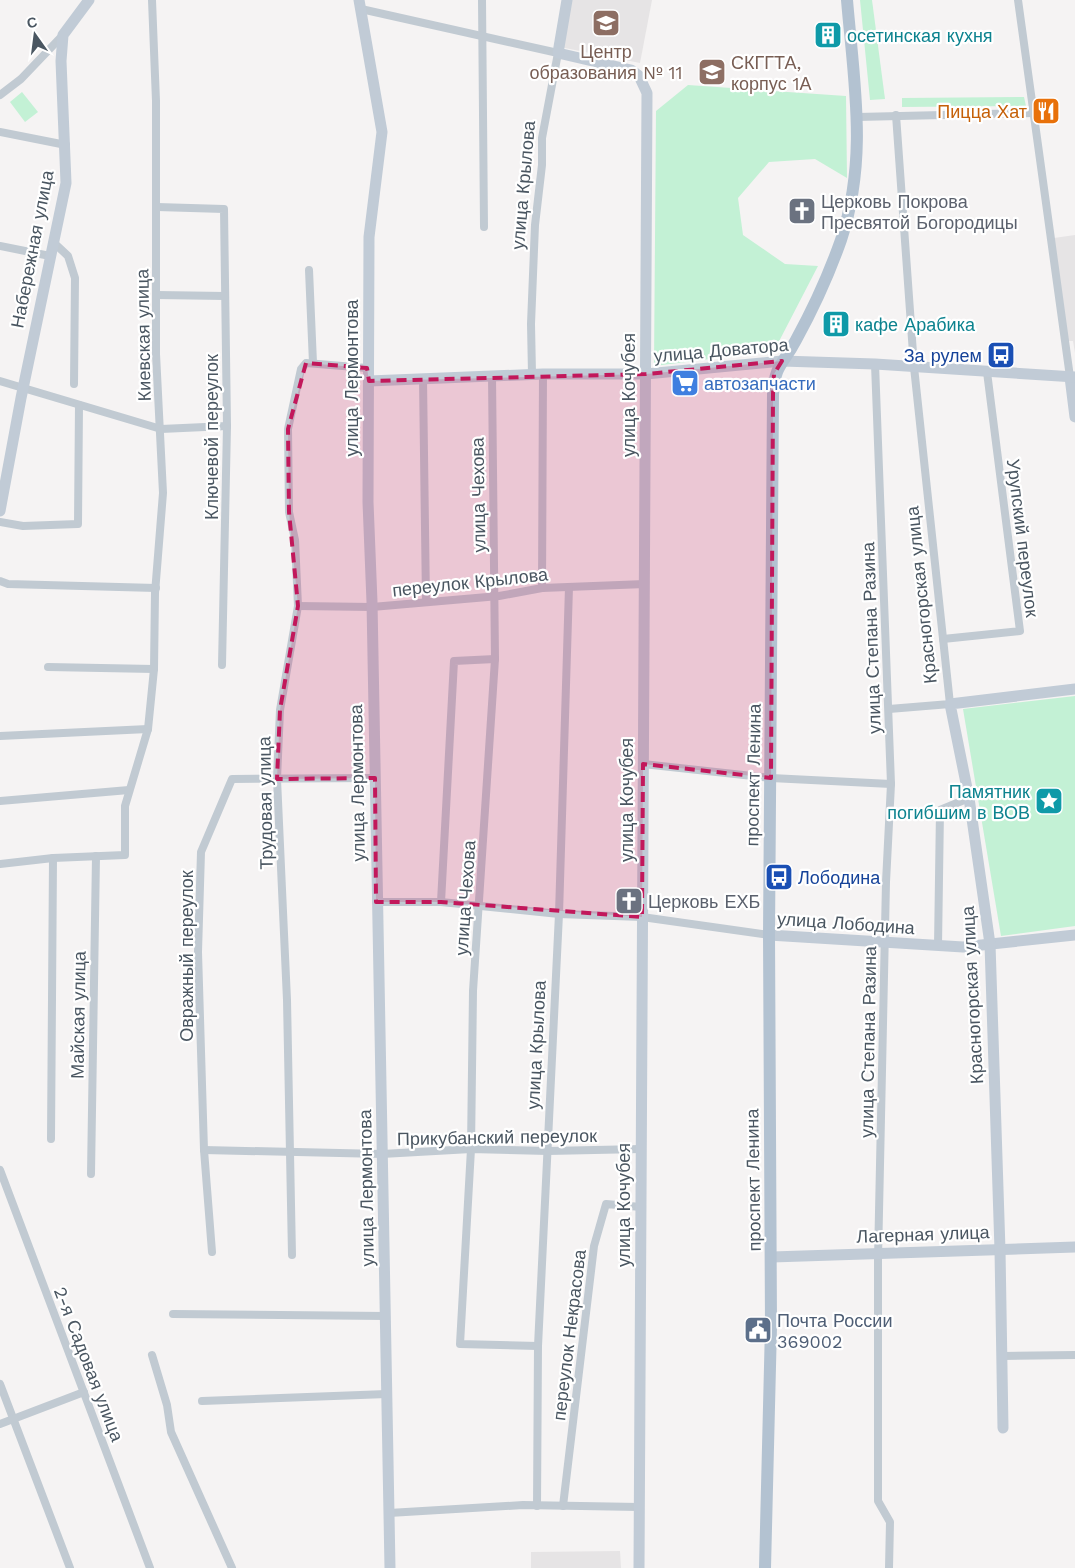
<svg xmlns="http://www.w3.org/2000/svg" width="1075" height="1568" viewBox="0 0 1075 1568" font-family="'Work Sans',sans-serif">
<rect width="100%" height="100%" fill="#f5f3f3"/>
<!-- education -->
<g fill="#e6e4e5">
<path d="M570,0H652L640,63L560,47Z"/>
<path d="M1075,235V353L1073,341H1068L1054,238Z"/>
<path d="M620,1551L621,1568H531V1552Z"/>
</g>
<!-- green -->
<g fill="#c3f1d5">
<path d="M860,0H872L885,99L870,100Z"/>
<path d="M688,85L846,96L847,178L815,159L769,162L738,198L743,235L785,264L818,266L774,351L654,366L656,111Z"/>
<path d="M22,92L38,112L25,122L10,102Z"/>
<path d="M1024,97L1026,106L902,107V98Z"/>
<path d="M1075,696V926L1001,936L963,709Z"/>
</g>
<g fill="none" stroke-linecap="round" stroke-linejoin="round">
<!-- street -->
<g stroke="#c1cad2" stroke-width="8">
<path d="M482,0L484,227"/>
<path d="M1018,0L1070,377"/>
<path d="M361,9L558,53L542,138V165L535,225L531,324L532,374"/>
<path d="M0,95L21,79L63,35"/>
<path d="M857,117L1033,113"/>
<path d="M0,132L66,145"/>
<path d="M157,207L224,209L227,426L222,665"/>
<path d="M53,242L68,256L75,278L74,384"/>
<path d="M0,246L50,256"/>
<path d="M309,270L313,363"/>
<path d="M157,295L225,296"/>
<path d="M875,364L891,784L886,882L878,1259V1501L890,1522L889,1568"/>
<path d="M492,376L495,659L473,991L471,1149L460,1344L538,1346"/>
<path d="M423,379L426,602"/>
<path d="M0,381L161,429L227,426"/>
<path d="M0,522L23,526L78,524L79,405"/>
<path d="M0,581L8,584L156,588"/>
<path d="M542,588L543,374"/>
<path d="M298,606L372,607L499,596L542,588L645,584"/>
<path d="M943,639L1020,631L987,372"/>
<path d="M48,667L154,669"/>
<path d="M889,709L950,704L914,367L896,115"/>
<path d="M0,736L148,729"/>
<path d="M643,764L771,778L891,784"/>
<path d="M0,801L129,790"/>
<path d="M0,864L53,858L125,855V806L148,729L154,669L155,593L163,493L156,354V101L152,0"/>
<path d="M376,902H441L559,914L642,917L769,935"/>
<path d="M441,902L454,661L495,659"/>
<path d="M938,946L940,810L969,798"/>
<path d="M51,1139L53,858"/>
<path d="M204,1150L382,1154L471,1149L548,1151L641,1149"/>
<path d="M0,1170L150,1568"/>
<path d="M91,1174L96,856"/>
<path d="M212,1252L204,1150L198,952L201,852L232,779L375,778"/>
<path d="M292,1255L287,1000L277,779L280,710L298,606L295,540L289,512L288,429L301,369L306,363L367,368"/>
<path d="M173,1314L386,1316"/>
<path d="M152,1355L167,1405L171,1432L232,1568"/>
<path d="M1002,1356L1075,1355"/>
<path d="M0,1384L70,1568"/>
<path d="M202,1401L387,1394"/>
<path d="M0,1424L84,1392"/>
<path d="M537,1506L538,1346L559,914L569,587"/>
<path d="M563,1506L594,1246L606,1204L641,1207"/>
<path d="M389,1513L523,1505L639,1507"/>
</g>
<!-- secondary -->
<g stroke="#c1cbd6" stroke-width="11">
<path d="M359,0L382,132L369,237L368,502L372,602L390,1568"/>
<path d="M567,0L558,53L631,70L639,76L647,93L639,1568"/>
<path d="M1070,377L1075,417"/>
<path d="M369,381L543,374H646L782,361L875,364L1075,377"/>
<path d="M0,511L21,398L66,183L61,61L63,35L89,0"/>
<path d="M769,935L963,947L1075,935"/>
<path d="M772,1257L1075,1247"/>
<path d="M1003,1428L1000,1250L990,944L969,798L950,704L1075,689"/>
</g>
<!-- primary -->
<path stroke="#b3c2d1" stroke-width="12" d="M765,1568L771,1326L769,935L773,394C775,364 783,365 796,340C813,309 829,274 841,240C868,158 854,84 847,0"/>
</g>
<!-- marked area -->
<path fill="#c2185b" fill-opacity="0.2" stroke="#c2185b" stroke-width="4" stroke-dasharray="10 6" stroke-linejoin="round" d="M782,361L774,374L773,394L771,778L643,764L642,917L441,902H376L375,778L277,779L280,710L298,606L289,512L288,429L306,363L367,368L369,381L646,374Z"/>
<!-- icons -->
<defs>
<symbol id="school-square" viewBox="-11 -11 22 22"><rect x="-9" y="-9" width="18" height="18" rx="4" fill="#8d6e63" stroke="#fff"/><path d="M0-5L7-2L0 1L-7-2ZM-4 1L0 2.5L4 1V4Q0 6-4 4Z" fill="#fff"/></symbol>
<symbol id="building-square" viewBox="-11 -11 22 22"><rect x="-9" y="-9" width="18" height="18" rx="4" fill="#0f9aa8" stroke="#fff"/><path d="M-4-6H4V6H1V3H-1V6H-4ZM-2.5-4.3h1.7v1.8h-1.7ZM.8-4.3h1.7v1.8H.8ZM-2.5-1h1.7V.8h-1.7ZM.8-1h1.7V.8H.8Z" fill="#fff"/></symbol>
<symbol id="university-square" viewBox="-11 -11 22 22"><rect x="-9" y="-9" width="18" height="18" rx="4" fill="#8d6e63" stroke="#fff"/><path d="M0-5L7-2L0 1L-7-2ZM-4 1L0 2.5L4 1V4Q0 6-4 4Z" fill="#fff"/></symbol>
<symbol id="restaurant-square" viewBox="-11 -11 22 22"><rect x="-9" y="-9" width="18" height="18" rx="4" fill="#e8710a" stroke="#fff"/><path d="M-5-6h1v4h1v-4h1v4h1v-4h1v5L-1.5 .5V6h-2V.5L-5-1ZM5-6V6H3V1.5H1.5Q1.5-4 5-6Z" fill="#fff"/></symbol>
<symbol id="church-square" viewBox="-11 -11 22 22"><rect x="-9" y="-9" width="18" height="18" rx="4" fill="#6b7280" stroke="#fff"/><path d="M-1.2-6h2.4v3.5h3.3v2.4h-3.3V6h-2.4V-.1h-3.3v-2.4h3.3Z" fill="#fff"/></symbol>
<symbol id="bus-square" viewBox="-11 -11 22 22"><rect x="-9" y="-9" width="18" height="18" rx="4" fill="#1a4fb4" stroke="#fff"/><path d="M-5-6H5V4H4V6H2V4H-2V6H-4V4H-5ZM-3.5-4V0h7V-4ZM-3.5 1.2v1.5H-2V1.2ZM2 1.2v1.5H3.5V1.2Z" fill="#fff"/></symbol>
<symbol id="supermarket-square" viewBox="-11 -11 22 22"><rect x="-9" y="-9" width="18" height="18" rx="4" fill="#3f7fe0" stroke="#fff"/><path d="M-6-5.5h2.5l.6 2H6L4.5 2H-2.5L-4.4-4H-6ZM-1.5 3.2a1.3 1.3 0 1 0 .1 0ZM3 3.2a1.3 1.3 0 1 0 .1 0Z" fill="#fff"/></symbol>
<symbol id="sight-square" viewBox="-11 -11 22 22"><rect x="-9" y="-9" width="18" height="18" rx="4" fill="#0f9aa8" stroke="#fff"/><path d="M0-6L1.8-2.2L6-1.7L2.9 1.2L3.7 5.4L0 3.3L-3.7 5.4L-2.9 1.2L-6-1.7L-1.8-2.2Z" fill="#fff"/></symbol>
<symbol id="civic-square" viewBox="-11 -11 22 22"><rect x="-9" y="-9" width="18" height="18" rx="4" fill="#5c6f8a" stroke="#fff"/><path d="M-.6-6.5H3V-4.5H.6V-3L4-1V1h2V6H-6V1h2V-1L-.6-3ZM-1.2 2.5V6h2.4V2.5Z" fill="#fff"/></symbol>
</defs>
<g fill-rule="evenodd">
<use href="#school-square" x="590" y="7" width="32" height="32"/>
<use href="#building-square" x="812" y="19" width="32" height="32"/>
<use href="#university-square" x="696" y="56" width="32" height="32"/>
<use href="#restaurant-square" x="1030" y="95" width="32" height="32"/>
<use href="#church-square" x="786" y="195" width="32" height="32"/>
<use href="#building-square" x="820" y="308" width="32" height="32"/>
<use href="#bus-square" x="985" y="339" width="32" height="32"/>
<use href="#supermarket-square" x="669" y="367" width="32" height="32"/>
<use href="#sight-square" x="1033" y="785" width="32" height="32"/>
<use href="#bus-square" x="763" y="861" width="32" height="32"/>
<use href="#church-square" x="613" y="885" width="32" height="32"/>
<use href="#civic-square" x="742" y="1314" width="32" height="32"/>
</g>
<g text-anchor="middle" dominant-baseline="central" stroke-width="4.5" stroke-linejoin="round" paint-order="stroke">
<!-- culture labels -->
<g font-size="18" fill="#0d838f" stroke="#fff" text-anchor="start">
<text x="847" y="35">осетинская кухня</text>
<text x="855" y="324">кафе Арабика</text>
<text x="1030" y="791" text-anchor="end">Памятник<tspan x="1030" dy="21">погибшим в ВОВ</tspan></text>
</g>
<!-- education labels -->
<g font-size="18" fill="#785e54" stroke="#fff">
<text x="606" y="51">Центр<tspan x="606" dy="21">образования № 11</tspan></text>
<text x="731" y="62" text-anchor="start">СКГГТА,<tspan x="731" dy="21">корпус 1А</tspan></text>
</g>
<!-- food labels -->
<g font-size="18" fill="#c56008" stroke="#fff" text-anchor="end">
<text x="1027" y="111">Пицца Хат</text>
</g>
<!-- street labels -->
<g font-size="18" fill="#4a5661" stroke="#fff">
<text transform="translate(523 185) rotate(-85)">улица Крылова</text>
<text transform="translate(32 249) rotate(-79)">Набережная улица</text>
<text transform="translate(143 335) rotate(-91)">Киевская улица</text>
<text transform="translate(721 350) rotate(-5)">улица Доватора</text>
<text transform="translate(351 378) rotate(-90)">улица Лермонтова</text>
<text transform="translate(628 395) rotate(-90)">улица Кочубея</text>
<text transform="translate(211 437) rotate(-90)">Ключевой переулок</text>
<text transform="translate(478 495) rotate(-91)">улица Чехова</text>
<text transform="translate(1023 538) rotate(83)">Урупский переулок</text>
<text transform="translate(470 582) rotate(-6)">переулок Крылова</text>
<text transform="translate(921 595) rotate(-96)">Красногорская улица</text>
<text transform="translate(871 638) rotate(-92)">улица Степана Разина</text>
<text transform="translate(753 775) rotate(-89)">проспект Ленина</text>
<text transform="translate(357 783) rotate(-91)">улица Лермонтова</text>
<text transform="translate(626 800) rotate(-90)">улица Кочубея</text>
<text transform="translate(265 803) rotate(-91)">Трудовая улица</text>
<text transform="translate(465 898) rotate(-86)">улица Чехова</text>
<text transform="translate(846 923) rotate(4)">улица Лободина</text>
<text transform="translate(186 956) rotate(-90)">Овражный переулок</text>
<text transform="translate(972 995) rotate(-93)">Красногорская улица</text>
<text transform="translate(78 1015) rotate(-89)">Майская улица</text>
<text transform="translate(868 1042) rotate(-89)">улица Степана Разина</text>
<text transform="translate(536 1045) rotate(-87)">улица Крылова</text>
<text transform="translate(497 1137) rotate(-1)">Прикубанский переулок</text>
<text transform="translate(753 1180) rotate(-91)">проспект Ленина</text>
<text transform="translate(366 1188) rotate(-91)">улица Лермонтова</text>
<text transform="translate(623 1205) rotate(-90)">улица Кочубея</text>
<text transform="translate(923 1234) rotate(-2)">Лагерная улица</text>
<text transform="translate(569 1335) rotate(-83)">переулок Некрасова</text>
<text transform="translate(89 1364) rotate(69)">2-я Садовая улица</text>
</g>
<!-- worship labels -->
<g font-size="18" fill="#5b616d" stroke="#fff" text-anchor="start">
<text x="821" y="201">Церковь Покрова<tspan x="821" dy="21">Пресвятой Богородицы</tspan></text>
<text x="648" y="901">Церковь ЕХБ</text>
</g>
<!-- transit labels -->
<g font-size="18" fill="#164399" stroke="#fff" text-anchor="end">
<text x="982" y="355">За рулем</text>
<text x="798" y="877" text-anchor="start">Лободина</text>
</g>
<!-- shop labels -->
<g font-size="18" fill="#366cbe" stroke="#fff" text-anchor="start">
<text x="704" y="383">автозапчасти</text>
</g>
<!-- service labels -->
<g font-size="18" fill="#4e5e75" stroke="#fff" text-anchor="start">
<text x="777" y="1320">Почта России<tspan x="777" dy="21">369002</tspan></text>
</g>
</g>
<!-- north arrow -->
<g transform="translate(35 35) rotate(346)" stroke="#ffffff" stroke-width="4" paint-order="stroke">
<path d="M0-4L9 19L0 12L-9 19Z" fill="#4a5661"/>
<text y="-8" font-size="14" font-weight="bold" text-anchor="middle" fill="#4a5661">С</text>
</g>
</svg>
